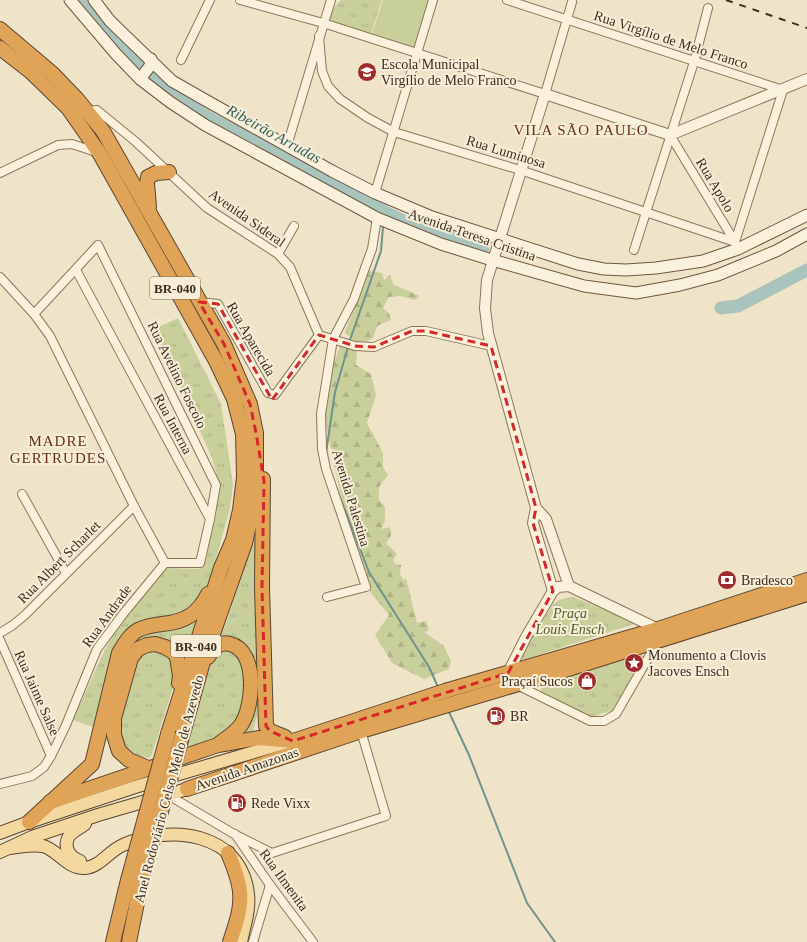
<svg xmlns="http://www.w3.org/2000/svg" width="807" height="942" viewBox="0 0 807 942" font-family="'Times New Roman',serif">
<defs>
<pattern id="grass-tufts" width="24" height="20" patternUnits="userSpaceOnUse"><rect width="24" height="20" fill="#c9cf9b"/><path d="M3 7l-1-3M5 7V3M7 7l1-3M15 17l-1-3M17 17v-4M19 17l1-3" fill="none" stroke="#aeb285"/></pattern>
<pattern id="forest-firs" width="22" height="20" patternUnits="userSpaceOnUse"><rect width="22" height="20" fill="#c9cf9b"/><path d="M5 1l3.5 6h-7zM16 11l3.5 6h-7z" fill="#aeb285"/></pattern>
</defs>
<rect width="100%" height="100%" fill="#f0e4c8"/>
<!-- grass -->
<g fill="url(#grass-tufts)">
<path d="M341,0H382L371,34L327,22L329,13Z"/>
<path d="M178,318L221,404L233,484L230,509L211,576L205,591L195,603L185,613L171,618L114,652L93,727L73,720L105,649L118,627L166,568L199,569L205,562L217,506L219,483L212,458L154,329Z"/>
<path d="M255,536H258L256,644C261,673 262,703 253,732L238,736L251,660L221,638V635L227,621Z"/>
<path d="M570,597H574L634,622V624L523,660L521,657L553,604L559,600Z"/>
<path d="M200,617L184,663L176,648L127,654L137,636Z"/>
<path d="M223,650L234,653L241,661L246,681L244,704L239,718L219,737L188,749L185,748L208,667L217,653Z"/>
<path d="M152,652L162,654L171,661L174,678L173,688L152,754L150,758C112,755 119,726 126,699C129,687 132,675 135,662L141,656Z"/>
<path d="M641,655H643L644,658L615,710L590,717L541,691V685Z"/>
</g>
<!-- forest -->
<g fill="url(#forest-firs)">
<path d="M369,271L382,273L384,280L390,275L394,285L409,291L419,296L415,300L400,296L389,297L383,308L389,313L391,320L377,326L373,338C358,346 356,343 345,332Z"/>
<path d="M341,344L357,350L356,365L371,374L376,395L367,423L383,453V467L388,475L379,487V500L385,507V521L381,529L390,527L391,536L386,543L397,554L393,560L396,564L401,565L400,575L404,580L406,578L417,623L426,621L429,629L425,633L443,645L451,661L449,669L424,679L392,663L375,635L389,615L370,592L340,492L325,421L330,372Z"/>
</g>
<!-- garden -->
<path fill="#c9cf9b" d="M383,0H430L414,47L372,34Z"/>
<g fill="none" stroke-linecap="round" stroke-linejoin="round">
<!-- stream -->
<g stroke="#6f938a" stroke-width="2">
<path d="M382,217L383,211"/>
<path d="M350,340L381,251L383,227"/>
<path d="M326,453L335,392L348,347"/>
<path d="M336,487L369,572L429,667L438,687"/>
<path d="M448,710L469,755L527,903L555,942"/>
</g>
<!-- river -->
<g stroke="#a9c4bc" stroke-width="13">
<path d="M81,0L103,29L156,81L188,105L213,120L323,177L383,211L406,222L483,248"/>
<path d="M721,308L738,306L807,270"/>
</g>
<defs>
<g id="minor">
<path d="M240,0L323,23L545,94L572,2"/>
<path d="M507,0L783,90L735,242"/>
<path d="M319,36L322,71L328,86L340,99L368,118L394,132L520,170L735,242"/>
<path d="M181,60L210,0"/>
<path d="M86,111L97,110L136,142L207,208L278,254L290,267L319,335L355,346L374,347L412,331H426L491,346"/>
<path d="M670,135L735,242"/>
<path d="M287,146L331,0"/>
<path d="M0,173L58,145L72,144L99,153"/>
<path d="M375,193L433,0"/>
<path d="M634,250L694,62L708,8"/>
<path d="M278,254L294,226"/>
<path d="M76,270L210,519L200,563H165"/>
<path d="M0,277L34,314L50,336L134,506L165,563"/>
<path d="M199,302L218,304L268,393L275,395L319,335"/>
<path d="M34,314L98,245L216,485L210,519"/>
<path d="M22,494L66,573"/>
<path d="M327,597L366,587L326,469L322,449L321,414L333,339L354,299L365,268L372,249L377,218"/>
<path d="M0,633L13,625L25,615L134,506"/>
<path d="M0,640L51,756"/>
<path d="M517,685L590,721H604L616,714L658,641"/>
<path d="M0,784L32,776L44,767L51,756L66,725L97,649L123,614L165,563"/>
<path d="M168,795L234,834L272,853L386,816L361,731"/>
<path d="M235,834L270,885L313,942"/>
<path d="M253,942L270,885"/>
</g>
<g id="tertiary">
<path d="M536,508L546,519L569,586"/>
<path d="M553,591L533,523L536,508L488,333L485,308L487,280L545,94L670,135L807,79"/>
<path d="M508,673L526,637L553,591L558,587L569,586L658,629"/>
</g>
<g id="secondary">
<path d="M70,0L116,54L140,79L170,102L205,125L377,218L441,244L492,260L584,286L636,293L680,285L718,275L776,251L807,234"/>
<path d="M94,0L110,21L172,81L207,101L332,171L375,193L432,217L578,264L604,269L626,270L656,268L703,261L738,249L807,215"/>
<path d="M140,79L150,66L151,59"/>
</g>
<g id="primary">
<path d="M0,833L29,822L135,787L288,742"/>
<path d="M10,848C20,847 32,844 43,846C58,850 67,869 85,868C100,867 110,850 123,845C171,824 241,832 248,894C250,910 244,927 241,942"/>
<path d="M0,852L32,837L98,815L187,789"/>
<path d="M80,861C69,857 63,847 69,836C73,831 80,828 85,824"/>
</g>
<g id="motorway">
<path d="M0,29L52,73L77,99L103,131L224,344L250,404L256,433V478L252,512L245,543L202,665L183,733"/>
<path d="M0,48L31,72L68,108L100,154L216,361L234,399L243,434L244,477L240,510L233,540L221,568L168,734"/>
<path d="M149,207L147,183L148,177L156,173L169,172"/>
<path d="M263,479L262,587L266,726L270,731L285,737"/>
<path d="M208,657C213,649 219,641 230,644C258,651 254,706 241,725C236,732 227,738 220,743"/>
<path d="M148,768L129,760L119,751L114,735V718L131,658L138,649L147,645L155,644L165,647L173,652L177,657L180,676L179,683"/>
<path d="M187,789L361,731L565,670L807,594"/>
<path d="M50,802L218,745L259,738L293,741L445,691L658,629L807,580"/>
<path d="M29,822L92,764L119,653C124,645 129,635 138,630C146,626 154,625 162,624C185,622 198,614 208,594"/>
<path d="M228,853C233,865 239,879 240,892C242,909 235,926 230,942"/>
<path d="M113,942L128,880"/>
<path d="M129,942L141,883"/>
</g>
</defs>
<!-- minor casing -->
<use href="#minor" stroke="#8d765c" stroke-width="10"/>
<!-- tertiary casing -->
<use href="#tertiary" stroke="#8d765c" stroke-width="12"/>
<!-- secondary casing -->
<use href="#secondary" stroke="#6f573f" stroke-width="13"/>
<!-- primary casing -->
<use href="#primary" stroke="#5b4430" stroke-width="14"/>
<!-- motorway casing -->
<use href="#motorway" stroke="#5b4430" stroke-width="16"/>
<!-- minor -->
<use href="#minor" stroke="#faf1dc" stroke-width="8"/>
<!-- tertiary -->
<use href="#tertiary" stroke="#faf1dc" stroke-width="10"/>
<!-- secondary -->
<use href="#secondary" stroke="#faf1dc" stroke-width="11"/>
<!-- primary -->
<use href="#primary" stroke="#f3d9a0" stroke-width="12"/>
<!-- motorway -->
<use href="#motorway" stroke="#e0a458" stroke-width="14"/>
<!-- rail -->
<path stroke="#3d2e20" stroke-width="2" stroke-dasharray="7 7" stroke-linecap="butt" d="M726,0L807,28"/>
<defs>
<g id="motorway-bridge">
<path d="M128,880L168,734"/>
<path d="M141,883L183,733"/>
</g>
</defs>
<!-- motorway-bridge casing -->
<use href="#motorway-bridge" stroke="#5b4430" stroke-width="16" stroke-linecap="butt"/>
<!-- motorway-bridge -->
<use href="#motorway-bridge" stroke="#e0a458" stroke-width="14"/>
</g>
<!-- marked area -->
<path fill="none" stroke="#d62828" stroke-width="3" stroke-dasharray="8 5" stroke-linejoin="round" d="M199,302L218,304L272,400L319,335L355,346L374,347L412,331H426L491,346L536,508L533,523L553,591L508,673L293,741L270,731L266,726L262,587L264,481L256,433L250,404L224,344Z"/>
<!-- icons -->
<defs>
<symbol id="school-disc" viewBox="-11 -11 22 22"><circle r="9.5" fill="#9e2a2b" stroke="#f7eed8"/><path d="M0-5L7-2L0 1L-7-2ZM-4 1L0 2.5L4 1V4Q0 6-4 4Z" fill="#fff"/></symbol>
<symbol id="bank-disc" viewBox="-11 -11 22 22"><circle r="9.5" fill="#9e2a2b" stroke="#f7eed8"/><path d="M-6-4H6V4H-6ZM0-2.3a2.3 2.3 0 1 0 0 4.6a2.3 2.3 0 1 0 0-4.6Z" fill="#fff"/></symbol>
<symbol id="sight-disc" viewBox="-11 -11 22 22"><circle r="9.5" fill="#9e2a2b" stroke="#f7eed8"/><path d="M0-6L1.8-2.2L6-1.7L2.9 1.2L3.7 5.4L0 3.3L-3.7 5.4L-2.9 1.2L-6-1.7L-1.8-2.2Z" fill="#fff"/></symbol>
<symbol id="shop-disc" viewBox="-11 -11 22 22"><circle r="9.5" fill="#9e2a2b" stroke="#f7eed8"/><path d="M-5-2.5h2.3a2.7 3.5 0 0 1 5.4 0H5L5.5 6h-11ZM-1.5-2.5h3a1.5 2.3 0 0 0-3 0Z" fill="#fff"/></symbol>
<symbol id="fuel-disc" viewBox="-11 -11 22 22"><circle r="9.5" fill="#9e2a2b" stroke="#f7eed8"/><path d="M-5.5-6h7V0h2V4h1.3V-2.5L3-4.5l.8-.8L6-3V5H2.5V1h-1V6h-7ZM-4.2-4.7v3.2H.2V-4.7Z" fill="#fff"/></symbol>
</defs>
<g fill-rule="evenodd">
<use href="#school-disc" x="356" y="61" width="22" height="22"/>
<use href="#bank-disc" x="716" y="569" width="22" height="22"/>
<use href="#sight-disc" x="623" y="652" width="22" height="22"/>
<use href="#shop-disc" x="576" y="670" width="22" height="22"/>
<use href="#fuel-disc" x="485" y="705" width="22" height="22"/>
<use href="#fuel-disc" x="226" y="792" width="22" height="22"/>
</g>
<g text-anchor="middle" dominant-baseline="central" stroke-width="4" stroke-linejoin="round" paint-order="stroke">
<!-- shield labels -->
<g fill="#f7eed8" stroke="#756857" stroke-width="1">
<rect x="150" y="277" width="50" height="22" rx="3"/>
<rect x="171" y="635" width="50" height="22" rx="3"/>
</g>
<g font-size="13" font-weight="bold" fill="#3d2e20">
<text x="175" y="288">BR-040</text>
<text x="196" y="646">BR-040</text>
</g>
<!-- street labels -->
<g font-size="14" fill="#3d2e20" stroke="#f7eed8">
<text transform="translate(671 40) rotate(18)">Rua Virgílio de Melo Franco</text>
<text transform="translate(506 152) rotate(17)">Rua Luminosa</text>
<text transform="translate(715 185) rotate(59)">Rua Apolo</text>
<text transform="translate(247 218) rotate(35)">Avenida Sideral</text>
<text transform="translate(472 235) rotate(19)">Avenida Teresa Cristina</text>
<text transform="translate(251 339) rotate(60)">Rua Aparecida</text>
<text transform="translate(177 375) rotate(64)">Rua Avelino Foscolo</text>
<text transform="translate(173 424) rotate(62)">Rua Interna</text>
<text transform="translate(351 498) rotate(73)">Avenida Palestina</text>
<text transform="translate(59 562) rotate(-45)">Rua Albert Scharlet</text>
<text transform="translate(107 616) rotate(-54)">Rua Andrade</text>
<text transform="translate(37 693) rotate(66)">Rua Jaime Salse</text>
<text transform="translate(247 769) rotate(-19)">Avenida Amazonas</text>
<text transform="translate(169 789) rotate(-75)">Anel Rodoviário Celso Mello de Azevedo</text>
<text transform="translate(284 880) rotate(54)">Rua Ilmenita</text>
</g>
<!-- poi labels -->
<g font-size="14" fill="#3d2e20" stroke="#f7eed8" text-anchor="start">
<text x="381" y="64">Escola Municipal<tspan x="381" dy="16">Virgílio de Melo Franco</tspan></text>
<text x="741" y="580">Bradesco</text>
<text x="648" y="655">Monumento a Clovis<tspan x="648" dy="16">Jacoves Ensch</tspan></text>
<text x="573" y="681" text-anchor="end">Praçaí Sucos</text>
<text x="510" y="716">BR</text>
<text x="251" y="803">Rede Vixx</text>
</g>
<!-- park labels -->
<g font-size="14" font-style="italic" fill="#4d5a26" stroke="#f7eed8">
<text x="570" y="613">Praça<tspan x="570" dy="16">Louis Ensch</tspan></text>
</g>
<!-- neighbourhood labels -->
<g font-size="15" letter-spacing="1" fill="#6b2e1e" stroke="#f7eed8">
<text x="581" y="130">VILA SÃO PAULO</text>
<text x="58" y="441">MADRE<tspan x="58" dy="17">GERTRUDES</tspan></text>
</g>
<!-- water labels -->
<g font-size="15" font-style="italic" fill="#2f5d5a" stroke="#f7eed8">
<text transform="translate(274 134) rotate(29)">Ribeirão Arrudas</text>
</g>
</g>
</svg>
